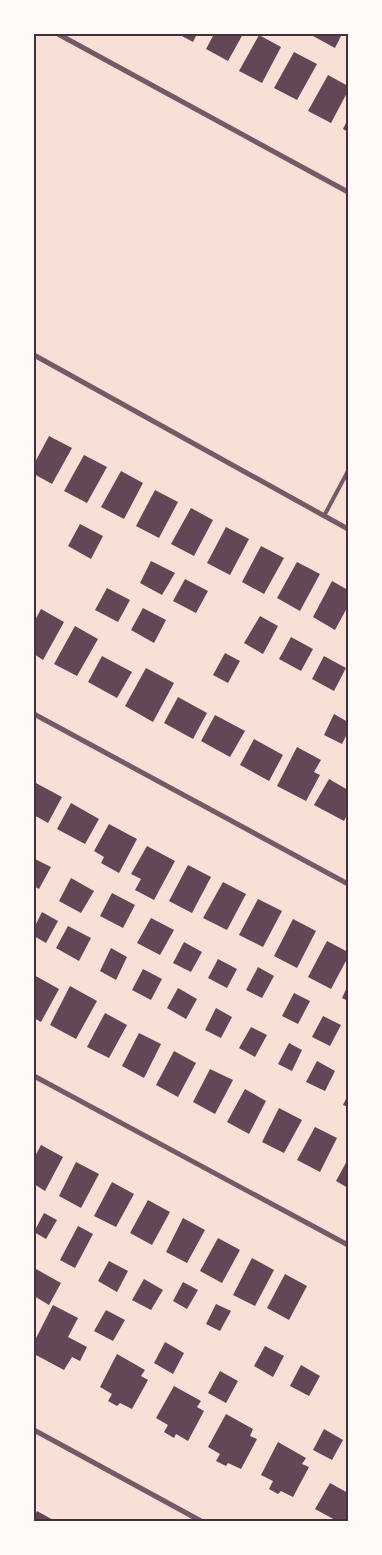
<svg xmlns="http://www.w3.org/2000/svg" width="382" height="1555" viewBox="0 0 382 1555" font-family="'Work Sans',sans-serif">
<rect width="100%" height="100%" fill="#f7e1d7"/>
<!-- building -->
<g fill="#644757">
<path d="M178,34H197L193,42Z"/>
<path d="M214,34H243L228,61L206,49Z"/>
<path d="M314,34H342L335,48L313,36Z"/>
<path d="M259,35L281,47L262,83L239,71Z"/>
<path d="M294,52L317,64L297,100L274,88Z"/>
<path d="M328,75L348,86V91L331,123L308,111Z"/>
<path d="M348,119V132L343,129Z"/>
<path d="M49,436L72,448L52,484L34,474V464Z"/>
<path d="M84,455L107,467L87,503L64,491Z"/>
<path d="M121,471L143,483L124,519L101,507Z"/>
<path d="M155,490L178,502L159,538L136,526Z"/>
<path d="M191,508L213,520L194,556L171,544Z"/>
<path d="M80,524L103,536L91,559L68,546Z"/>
<path d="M226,527L249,539L230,575L207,563Z"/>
<path d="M261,546L284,558L264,594L242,582Z"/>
<path d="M151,561L175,573L162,595L140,583Z"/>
<path d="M297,562L320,574L300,611L277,598Z"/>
<path d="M185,579L208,591L196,613L173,601Z"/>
<path d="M332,581L348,590V606L335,630L313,617Z"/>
<path d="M107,588L130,600L118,622L95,610Z"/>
<path d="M143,608L166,620L154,643L131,630Z"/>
<path d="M41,609L64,622L43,660L34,654V622Z"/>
<path d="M260,616L278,626L263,654L244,643Z"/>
<path d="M75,626L98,639L77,676L54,664Z"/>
<path d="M291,637L313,649L301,671L279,659Z"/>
<path d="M225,653L240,661L228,683L213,675Z"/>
<path d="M102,656L132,672L117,698L88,682Z"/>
<path d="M324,656L346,668L334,691L312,679Z"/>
<path d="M146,668L174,683L153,722L125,706Z"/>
<path d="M178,697L207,713L193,739L164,723Z"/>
<path d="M334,714L348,722V732L342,744L324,735Z"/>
<path d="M215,715L245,731L230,757L201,741Z"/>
<path d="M254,739L283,755L269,781L240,765Z"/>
<path d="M297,747L321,760L314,772L320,775L306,801L277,786Z"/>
<path d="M329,779L348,790V813L344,821L314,805Z"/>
<path d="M34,782L62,797L48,823L34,815Z"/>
<path d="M71,803L99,819L85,844L57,829Z"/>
<path d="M109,824L137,839L119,873L101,863L104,857L94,851Z"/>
<path d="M147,846L175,861L154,900L135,890L141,879L131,874Z"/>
<path d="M35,859L51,867L39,889L34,886Z"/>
<path d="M188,865L211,877L192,913L169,901Z"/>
<path d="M71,878L94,891L81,913L59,901Z"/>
<path d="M223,882L246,894L227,930L203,918Z"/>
<path d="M112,893L135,905L123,928L100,916Z"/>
<path d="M258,899L282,911L263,947L239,935Z"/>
<path d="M42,912L58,921L46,943L34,936V928Z"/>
<path d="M151,918L174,930L160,955L137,943Z"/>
<path d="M293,919L316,931L297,968L274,956Z"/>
<path d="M68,926L91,938L79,961L56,948Z"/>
<path d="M327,941L348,952V957L331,989L308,977Z"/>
<path d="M184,942L202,952L191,972L173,963Z"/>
<path d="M111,948L127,957L116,980L100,971Z"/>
<path d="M218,959L237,969L227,988L208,978Z"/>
<path d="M258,967L274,976L262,998L246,990Z"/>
<path d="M143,969L162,979L151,1000L132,990Z"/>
<path d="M34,975L59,989L41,1022L34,1018Z"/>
<path d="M348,985V1001L342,998Z"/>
<path d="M70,986L97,1001L76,1039L50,1025Z"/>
<path d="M178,988L197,999L186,1019L167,1008Z"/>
<path d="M294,993L310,1001L298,1024L282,1016Z"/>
<path d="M216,1008L232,1017L221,1038L205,1030Z"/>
<path d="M105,1013L127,1025L109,1058L87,1047Z"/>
<path d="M323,1016L341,1025L330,1046L312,1037Z"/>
<path d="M251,1027L267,1035L255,1057L239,1048Z"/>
<path d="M139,1033L161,1044L144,1078L122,1066Z"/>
<path d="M289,1043L302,1050L292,1071L278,1064Z"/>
<path d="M174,1051L196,1063L178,1097L156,1085Z"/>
<path d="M317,1061L335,1071L325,1091L306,1082Z"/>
<path d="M210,1069L233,1080L215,1114L193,1102Z"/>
<path d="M245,1089L266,1101L249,1134L227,1122Z"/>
<path d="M348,1095V1107L343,1105Z"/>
<path d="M279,1108L302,1120L284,1153L262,1142Z"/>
<path d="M315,1127L337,1138L320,1172L297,1160Z"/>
<path d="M41,1145L63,1157L45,1191L34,1184V1158Z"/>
<path d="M348,1159V1188L336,1181Z"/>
<path d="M76,1162L99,1174L81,1208L59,1196Z"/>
<path d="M112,1182L134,1194L116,1227L94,1216Z"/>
<path d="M148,1200L170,1212L152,1245L130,1233Z"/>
<path d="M44,1213L57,1220L46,1239L34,1232Z"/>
<path d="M183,1218L205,1230L187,1263L166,1252Z"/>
<path d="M78,1226L93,1234L75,1268L60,1260Z"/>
<path d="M218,1238L240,1250L222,1283L200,1271Z"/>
<path d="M252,1258L274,1270L255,1306L233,1295Z"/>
<path d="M109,1261L128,1271L117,1292L98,1281Z"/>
<path d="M36,1269L61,1283L49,1305L34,1296V1273Z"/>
<path d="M285,1274L307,1286L289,1320L267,1308Z"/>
<path d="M144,1279L163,1290L151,1310L132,1300Z"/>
<path d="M183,1282L198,1290L187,1309L173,1301Z"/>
<path d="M216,1304L231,1311L220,1331L206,1324Z"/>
<path d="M53,1305L78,1318L68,1337L87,1347L80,1361L72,1357L64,1370L34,1354V1342Z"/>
<path d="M106,1310L125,1320L113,1341L94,1331Z"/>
<path d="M165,1342L184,1353L173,1374L154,1363Z"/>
<path d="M265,1346L284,1356L273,1377L254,1366Z"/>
<path d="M117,1354L145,1370L141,1376L148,1380L132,1409L120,1403L117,1406L108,1401L112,1394L100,1387Z"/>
<path d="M301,1365L320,1376L309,1396L290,1386Z"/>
<path d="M220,1371L238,1381L226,1403L208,1393Z"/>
<path d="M174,1386L201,1401L197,1407L204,1411L188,1441L176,1434L174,1438L164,1432L168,1425L156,1418Z"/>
<path d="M226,1414L253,1429L250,1436L257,1439L241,1469L228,1463L226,1466L216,1461L220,1454L208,1447Z"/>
<path d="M324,1429L343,1440L332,1460L313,1450Z"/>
<path d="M278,1442L306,1458L302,1464L309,1467L293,1497L281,1491L278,1494L269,1489L273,1481L261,1475Z"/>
<path d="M330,1483L348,1493V1521H337L315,1509Z"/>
<path d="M37,1511L55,1521H34V1517Z"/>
</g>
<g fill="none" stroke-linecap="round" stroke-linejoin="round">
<!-- service -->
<path stroke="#755966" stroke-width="4" d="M324,516L348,471"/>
<!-- minor -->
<g stroke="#755966" stroke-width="5">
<path d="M58,34L348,192"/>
<path d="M34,355L348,529"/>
<path d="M34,714L348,884"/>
<path d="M34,1076L348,1245"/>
<path d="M34,1430L201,1521"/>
</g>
</g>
<!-- border -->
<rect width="382" height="1555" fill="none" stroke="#fffaf5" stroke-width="70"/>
<rect x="35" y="35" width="312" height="1485" fill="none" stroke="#4a2c40" stroke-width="2"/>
</svg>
